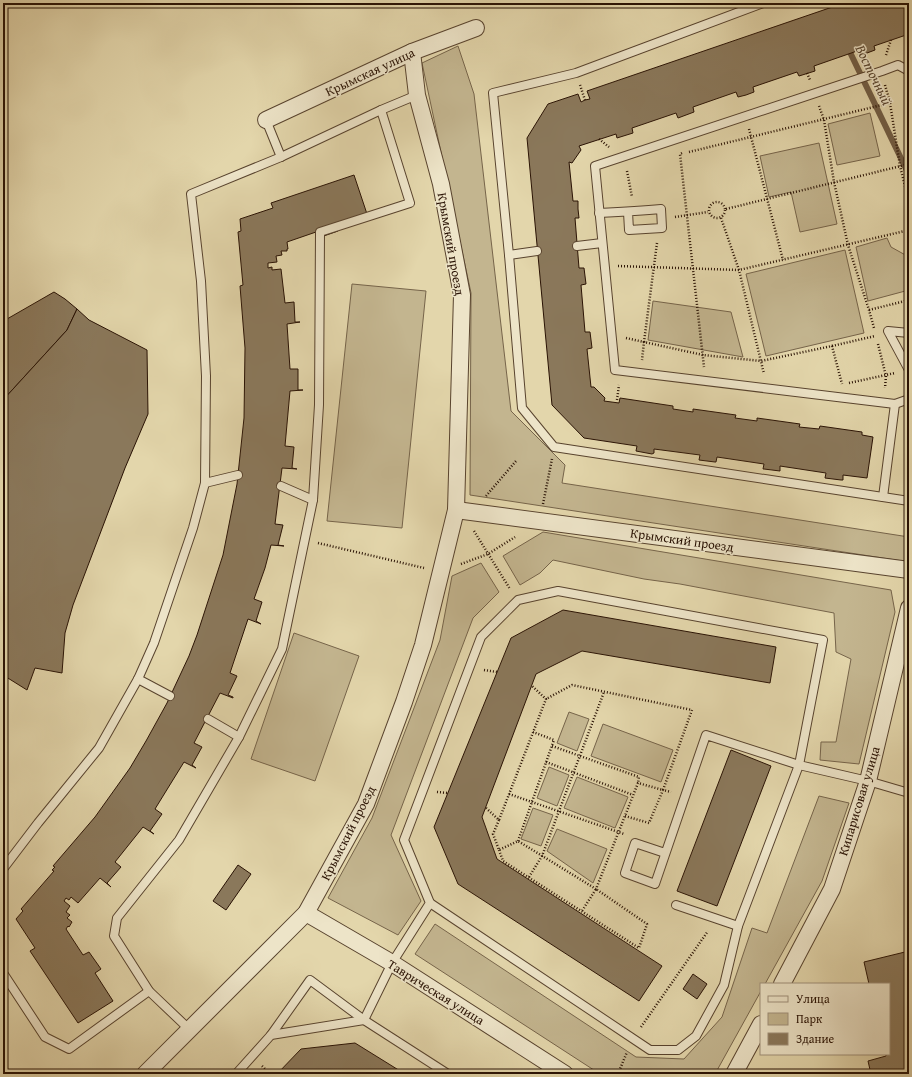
<svg xmlns="http://www.w3.org/2000/svg" width="912" height="1077" viewBox="0 0 912 1077" font-family="'Gentium Book Plus',serif">
<rect width="100%" height="100%" fill="#e3d6ab"/>
<filter id="stains"><feTurbulence type="fractalNoise" baseFrequency=".005" numOctaves="4"/><feColorMatrix values="0 0 0 0 .2 0 0 0 0 .09 0 0 0 0 .02 0 0 0 .5 -.17"/></filter>
<radialGradient id="worn" r=".72"><stop offset=".6" stop-color="#630" stop-opacity="0"/><stop offset="1" stop-color="#630" stop-opacity=".3"/></radialGradient>
<!-- green -->
<g fill="#c3b58f" stroke="#76644a">
<path d="M458,46L474,94L511,411L565,465L562,483L909,537V562L470,495L471,293L422,63Z"/>
<path d="M870,113L880,156L837,165L828,124Z"/>
<path d="M819,143L837,224L800,232L791,192L769,197L760,156Z"/>
<path d="M887,238L891,247L909,257V290L868,301L856,247Z"/>
<path d="M845,250L864,333L766,356L746,274Z"/>
<path d="M352,284L426,291L402,528L327,521Z"/>
<path d="M653,301L731,312L743,357L648,340Z"/>
<path d="M543,532L891,590L895,612L859,764L820,760L821,742H836L851,659L836,652L834,613L680,584L644,579L553,560L540,573L520,585L503,556Z"/>
<path d="M481,563L499,592L473,618L391,835L421,901L398,935L328,898L372,818L440,640L452,576Z"/>
<path d="M294,633L359,656L315,781L251,759Z"/>
<path d="M569,712L589,719L577,751L557,743Z"/>
<path d="M603,724L673,750L661,782L591,756Z"/>
<path d="M549,767L569,775L557,806L537,798Z"/>
<path d="M577,777L628,797L615,828L564,808Z"/>
<path d="M819,796L849,803L822,881L765,984H761V991L715,1074H600L415,954L435,924L636,1057L684,1059L722,1017L752,928L767,933Z"/>
<path d="M533,808L553,815L541,846L521,839Z"/>
<path d="M557,829L607,849L593,883L547,851Z"/>
</g>
<g fill="none" stroke-linecap="round" stroke-linejoin="round">
<!-- stream -->
<path stroke="#735f46" stroke-width="6" d="M847,46L909,175"/>
</g>
<!-- building -->
<g fill="#8a785b" stroke="#291204">
<path d="M844,3H909V34L874,46L875,50L859,56L857,51L814,66L815,71L799,76L797,72L753,87L754,92L746,95L738,97L736,92L693,107L694,112L678,118L676,113L632,128L633,133L617,138L616,134L579,146L581,150L572,163L569,162L573,201H578V209L579,218H575L579,268H584L586,284L581,285L585,332H590L592,348L587,349L591,387H594L605,398L604,401L619,403L620,398L673,406V409L693,412V409L736,415L735,418L757,421V418L800,424L799,427L819,429L820,426L862,432V435L873,437L867,478L843,475V480H841L825,478L826,473L780,466V471L764,469H763L764,464L717,457L716,462H715L699,460L700,455L654,449V453L652,454L636,451L637,446L584,438L552,405L527,138L548,104L578,94L581,102L585,100L590,99L587,91Z"/>
<path d="M354,175L367,214L336,225L338,231L318,238L316,232L287,242L288,249H287V251H281L282,255L276,256L277,262L268,263V268L272,267V270L281,269L285,303L294,302L295,322H300L287,324L290,369H298V390H303L290,391L285,446L294,447L292,468L297,469L282,468L275,524L283,525L278,545L284,546L271,545L265,568L254,599L262,602L256,621L261,624L248,619L230,673L237,676L228,695L233,697V698L220,693L194,743L202,747L192,765L196,768L184,762L155,809L162,814L150,831L154,834L143,827L115,862L121,867L107,883L111,887L100,878L78,903L71,897L69,900L66,898L64,901L70,906L66,912L70,915L67,918L72,922L69,927L68,926L66,929L83,955L89,952L101,969L95,973L113,1001L78,1023L30,951L35,948L16,919L23,911L21,909L54,871L52,870L55,867L53,866L95,817L130,768L146,741L167,703L189,656L197,635L223,555L237,484L244,418L245,348L240,286L243,285L238,232L241,231L240,219L273,208L271,203Z"/>
<path d="M54,292L65,299L77,309L67,330L3,400V322L7,319Z"/>
<path d="M77,309L89,320L147,350L148,414L125,468L73,605L65,633L62,673L35,668L27,690L3,675V400L67,330Z"/>
<path d="M563,610L776,647L770,683L582,651L536,674L482,817L497,859L662,966L639,1001L458,884L434,827L511,638Z"/>
<path d="M731,750L771,766L717,906L677,891Z"/>
<path d="M909,832V848L905,833Z"/>
<path d="M238,865L251,874L226,910L213,901Z"/>
<path d="M909,951V1074H871L868,1061L886,1056V1054H889V984H869L864,962Z"/>
<path d="M693,974L707,984L697,999L683,989Z"/>
<path d="M355,1043L405,1074H277L301,1049Z"/>
</g>
<g fill="none" stroke-linecap="round" stroke-linejoin="round">
<defs>
<g id="service">
<path d="M763,3L576,73L493,93L509,255L522,408L554,447L909,501"/>
<path d="M909,71L898,65L882,71L595,166L615,370L895,404L909,399"/>
<path d="M266,120L281,157"/>
<path d="M599,213C620,212 640,211 661,209L662,228L629,230L628,212"/>
<path d="M577,246L602,243"/>
<path d="M509,255L537,251"/>
<path d="M909,333L888,331L909,370"/>
<path d="M205,483L238,475"/>
<path d="M281,486L313,500"/>
<path d="M883,497L895,404"/>
<path d="M138,679L170,696"/>
<path d="M208,719L239,737"/>
<path d="M3,869L38,823L99,748L138,679L154,643L193,528L205,483L206,376L201,281L191,194L281,157L381,110L417,95"/>
<path d="M430,903L650,1050H678L696,1036L724,985L738,926L799,765L706,735L655,884L625,873L635,843L665,853"/>
<path d="M676,905L738,926"/>
<path d="M3,973L45,1037L69,1049L149,991"/>
<path d="M364,1020L392,963L430,903L404,840L481,637L518,600L558,591L823,640L799,765L868,781L909,793"/>
<path d="M190,1030L149,991L114,936L117,918L179,840L239,737L282,649L313,500L319,405L320,232L410,203L381,110"/>
<path d="M271,1035L310,980L364,1020L448,1074"/>
<path d="M236,1074L271,1035L364,1020"/>
</g>
<g id="minor">
<path d="M266,120L412,52L476,28"/>
<path d="M456,510L909,570"/>
<path d="M306,913L392,963L565,1074"/>
<path d="M782,984L832,889L868,781L909,608"/>
<path d="M145,1074L306,913L366,804L404,702L423,645L456,510L462,295L441,184L417,95L412,52"/>
<path d="M734,1074L761,1024"/>
</g>
</defs>
<!-- service casing -->
<use href="#service" stroke="#58432e" stroke-width="10"/>
<!-- minor casing -->
<use href="#minor" stroke="#58432e" stroke-width="18"/>
<!-- path -->
<g stroke="#291204" stroke-width="2.5" stroke-dasharray="1 2" stroke-linecap="butt">
<path d="M886,55L891,40"/>
<path d="M807,73L810,80"/>
<path d="M580,85L585,100"/>
<path d="M885,85L890,103"/>
<path d="M819,106L824,120L834,182L848,245L869,310L874,328"/>
<path d="M749,129L783,260"/>
<path d="M599,139L609,147"/>
<path d="M689,152L890,103L900,166L909,202"/>
<path d="M682,153L680,154L704,367"/>
<path d="M627,171L632,197"/>
<circle cx="717" cy="210" r="8"/>
<path d="M726,209L909,164"/>
<path d="M675,217L708,212"/>
<path d="M721,218L739,270L764,374"/>
<path d="M657,243L644,342L703,355L761,361L832,346L842,384"/>
<path d="M618,266L739,270L909,230"/>
<path d="M869,310L909,300"/>
<path d="M626,338L644,342L642,360"/>
<path d="M878,344L886,376L885,388"/>
<path d="M832,346L875,336"/>
<path d="M849,383L895,373"/>
<path d="M617,400L619,385"/>
<path d="M486,496L516,461"/>
<path d="M543,504L552,459"/>
<path d="M474,531L510,589"/>
<path d="M318,543L424,568"/>
<path d="M461,564L488,554L515,537"/>
<path d="M484,670L497,672"/>
<path d="M552,746L639,777L638,783"/>
<path d="M546,762L633,795"/>
<path d="M437,792L448,793"/>
<path d="M509,794L624,834"/>
<path d="M486,808L499,820L546,699L532,686"/>
<path d="M625,816L649,823L663,790L671,792"/>
<path d="M499,820L493,834L499,850L518,841L596,889L638,783L663,790L692,710L572,685L546,699"/>
<path d="M518,841L554,740L533,732"/>
<path d="M499,850L503,861L639,948L647,924L596,889L582,911"/>
<path d="M529,877L542,856L604,692"/>
<path d="M641,1027L708,931"/>
<path d="M262,1066L270,1074"/>
<path d="M618,1074L627,1052"/>
</g>
<!-- service -->
<use href="#service" stroke="#ede4c8" stroke-width="8"/>
<!-- minor -->
<use href="#minor" stroke="#ede4c8" stroke-width="16"/>
</g>
<g text-anchor="middle" dominant-baseline="central" stroke-width="3" stroke-linejoin="round" paint-order="stroke">
<!-- street labels -->
<g font-size="13" fill="#291204" stroke="#ede4c8">
<text transform="translate(370 72) rotate(-25)">Крымская улица</text>
<text transform="translate(451 244) rotate(80)">Крымский проезд</text>
<text transform="translate(682 540) rotate(8)">Крымский проезд</text>
<text transform="translate(859 801) rotate(-73)">Кипарисовая улица</text>
<text transform="translate(348 833) rotate(-63)">Крымский проезд</text>
<text transform="translate(436 992) rotate(32)">Таврическая улица</text>
</g>
<!-- water labels -->
<g font-size="14" font-style="italic" fill="#5a4630" stroke="#ede4c8">
<text transform="translate(874 75) rotate(64)">Восточный</text>
</g>
</g>
<!-- margin -->
<rect width="912" height="1077" fill="none" stroke="#e3d6ab" stroke-width="16"/>
<rect x="4" y="4" width="904" height="1069" fill="none" stroke="#291204" stroke-width="2"/>
<rect x="8" y="8" width="896" height="1061" fill="none" stroke="#291204"/>
<!-- legend -->
<rect x="760" y="983" width="130" height="72" fill="#ede4c8" stroke="#9f907a"/>
<rect x="768" y="996" width="20" height="6" fill="#ede4c8" stroke="#9f907a"/>
<text x="796" y="1003" font-size="12" fill="#291204">Улица</text>
<rect x="768" y="1013" width="20" height="12" fill="#c3b58f" stroke="#9f907a"/>
<text x="796" y="1023" font-size="12" fill="#291204">Парк</text>
<rect x="768" y="1033" width="20" height="12" fill="#8a785b" stroke="#9f907a"/>
<text x="796" y="1043" font-size="12" fill="#291204">Здание</text>
<rect width="100%" height="100%" filter="url(#stains)"/>
<rect width="100%" height="100%" fill="url(#worn)"/>
</svg>
